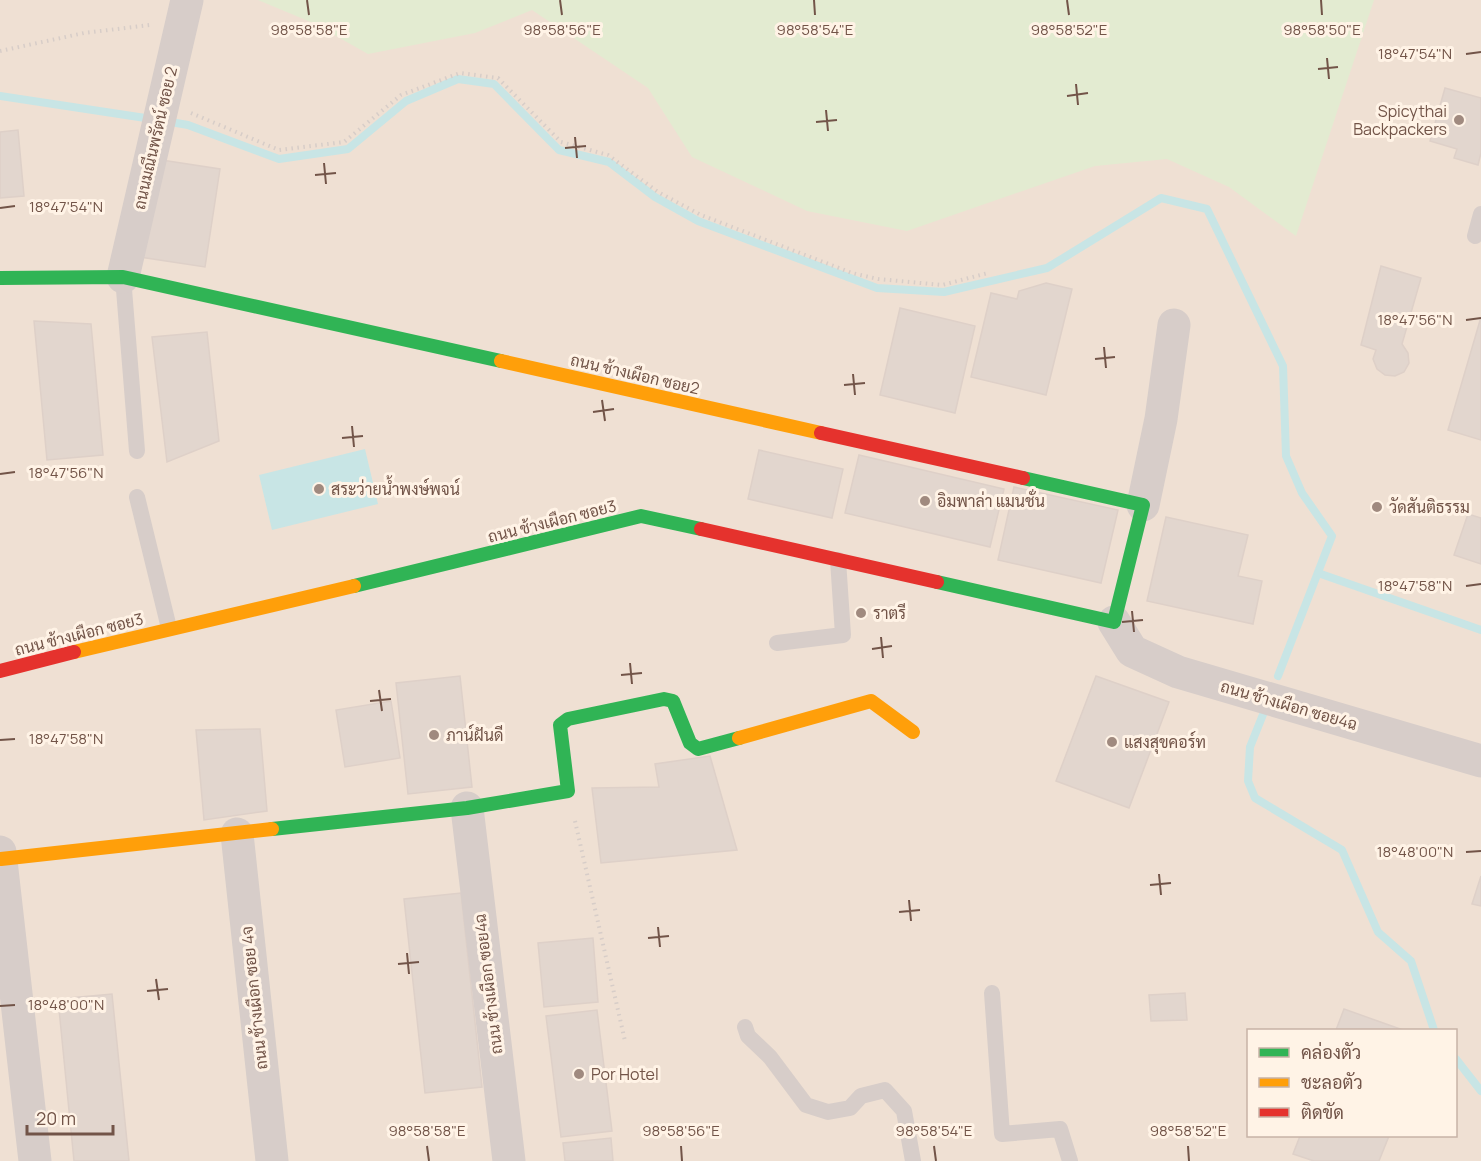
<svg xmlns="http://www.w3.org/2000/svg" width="1481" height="1161" viewBox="0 0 1481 1161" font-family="Manrope,Sarabun,sans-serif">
<rect width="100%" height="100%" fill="#f6eee6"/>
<!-- residential -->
<path fill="#efe0d3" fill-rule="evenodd" d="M0,0H1481V1161H0ZM1248,1030H1456V1136H1248Z"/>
<!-- green -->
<path fill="#e3ebd1" d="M258,0H1374L1296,236L1229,187L1167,159L1095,166L907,231L807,211L692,157L648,88L532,10L475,33L368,54L313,23Z"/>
<!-- water -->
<path fill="#c8e5e5" d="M365,449L378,504L272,530L259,475Z"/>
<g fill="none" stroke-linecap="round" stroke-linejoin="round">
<!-- stream -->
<g stroke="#c8e5e5" stroke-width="8">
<path d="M0,96L152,119"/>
<path d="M165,121L188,125L279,159L348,149L406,101L458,79L494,84L559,150L609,162L655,197L698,221L877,288L944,292L1047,268L1161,198L1207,209L1283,366L1286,456L1302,493L1332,536L1278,676"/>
<path d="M1318,573L1481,630"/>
<path d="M1264,712L1250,747L1248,781L1255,798L1342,850L1378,932L1411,961L1434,1030"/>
<path d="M1456,1059L1481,1091"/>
</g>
</g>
<!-- building -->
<g fill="#e2d6ce" stroke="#ded0c8" stroke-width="1.5">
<path d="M1445,88L1481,98V153L1478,165L1454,158L1457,149L1430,141Z"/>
<path d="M18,130L24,196L0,198V132Z"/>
<path d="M155,159L220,169L205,267L140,257Z"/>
<path d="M1381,266L1421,278L1402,344L1408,353L1409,363L1404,372L1395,376L1385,375L1377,369L1373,359L1376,350L1361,345Z"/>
<path d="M1046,283L1072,289L1046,395L971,377L991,293L1017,299L1019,291Z"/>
<path d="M900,308L975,326L955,413L880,395Z"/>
<path d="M1481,317V440L1448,430Z"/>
<path d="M34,321L91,324L103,455L47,460Z"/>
<path d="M207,332L219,441L167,462L152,337Z"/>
<path d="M759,450L843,469L832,518L748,499Z"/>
<path d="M859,455L1004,489L990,547L845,513Z"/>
<path d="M1014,487L1118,510L1101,583L998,560Z"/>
<path d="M1468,514L1481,518V564L1454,555Z"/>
<path d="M1166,517L1248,535L1238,576L1262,581L1253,624L1147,601Z"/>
<path d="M460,676L472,787L408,794L396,683Z"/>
<path d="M1096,676L1169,702L1129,808L1056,781Z"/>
<path d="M391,701L400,758L345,767L336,710Z"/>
<path d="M260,729L267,811L204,820L196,730Z"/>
<path d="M710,756L737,850L601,863L592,788L659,787L655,764Z"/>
<path d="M1481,876V906L1472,904Z"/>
<path d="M461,893L482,1087L425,1093L404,899Z"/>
<path d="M593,938L598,1002L544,1007L538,943Z"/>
<path d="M1185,993L1187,1020L1151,1021L1149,995Z"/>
<path d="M112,994L129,1161H74L58,999Z"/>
<path d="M1344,1009L1403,1030H1336Z"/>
<path d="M597,1010L612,1131L561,1137L546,1016Z"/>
<path d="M1300,1136H1389L1379,1161H1314L1293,1154Z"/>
<path d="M611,1138L613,1161H565L563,1143Z"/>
</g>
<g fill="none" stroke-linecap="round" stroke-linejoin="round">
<!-- path -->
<g stroke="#d7cdc8" stroke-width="4" stroke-dasharray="1.5 4.5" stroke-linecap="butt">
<path d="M0,51L84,33L150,25"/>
<path d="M191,113L279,150L344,142L401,95L460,73L498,78L561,142L608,155L658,192L701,215L852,273L878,279L942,285L988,273"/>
<path d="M575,821L625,1041"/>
</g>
<!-- lane -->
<g stroke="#d7cdc9" stroke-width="16">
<path d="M1475,236L1481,214"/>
<path d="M123,277L137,451"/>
<path d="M137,497L169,628"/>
<path d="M777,643L843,635L838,560"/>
<path d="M992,993L1002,1134L1060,1129L1070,1161"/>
<path d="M745,1027L748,1036L770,1057L806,1105L828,1112L850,1108L861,1096L885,1090L904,1111L913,1161"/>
</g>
<!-- street -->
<g stroke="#d7cdc9" stroke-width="33">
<path d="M123,277L187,0"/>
<path d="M1143,505L1161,419L1174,325"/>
<path d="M1114,622L1132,651L1178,672L1481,761"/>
<path d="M467,808L509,1161"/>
<path d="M237,834L272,1161"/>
<path d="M0,852L35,1161"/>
</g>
<!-- fast -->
<g stroke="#30b455" stroke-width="14">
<path d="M0,278L123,277L501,361"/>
<path d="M937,582L1114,622L1143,505L1023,478"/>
<path d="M354,586L641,516L701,529"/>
<path d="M272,829L467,808L568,791L560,725L568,719L664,699L673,701L690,743L698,749L739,738"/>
</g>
<!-- slow -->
<g stroke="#ff9f0a" stroke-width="14">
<path d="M501,361L821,433"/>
<path d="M74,652L354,586"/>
<path d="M739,738L871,701L913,732"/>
<path d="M1,859L272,829"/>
</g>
<!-- jam -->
<g stroke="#e5322d" stroke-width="14">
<path d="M821,433L1023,478"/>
<path d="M701,529L937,582"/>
<path d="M0,671L74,652"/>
</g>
</g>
<!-- ticks -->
<path fill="none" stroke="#725448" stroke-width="2" d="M307,0L309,15M560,0L562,15M814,0L815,15M1067,0L1069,15M1321,0L1322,15M1466,54L1481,52M1327,58L1329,79M1318,69L1338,67M1076,84L1078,105M1067,96L1088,93M826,110L828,131M816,122L837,120M575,137L577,158M565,148L586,146M324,163L326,184M315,175L336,173M0,208L15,206M1466,320L1481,318M1104,347L1106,368M1095,359L1115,357M853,374L855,395M844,385L865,383M602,400L605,421M593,412L614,409M352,426L354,447M342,438L363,436M0,474L15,472M1466,586L1481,584M1132,611L1134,632M1122,622L1143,620M881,637L883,658M872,649L892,646M630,663L632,684M621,675L642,673M379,690L382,711M370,701L391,699M0,740L15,739M1466,852L1481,851M1159,874L1161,895M1150,885L1171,883M909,900L911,921M899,912L920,910M658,927L660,947M648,938L669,936M407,953L409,974M398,964L419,962M156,979L159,1000M147,991L168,989M0,1006L15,1005M427,1146L429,1161M681,1146L682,1161M934,1146L936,1161M1188,1146L1189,1161"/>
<!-- markers -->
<g fill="#a08a7f" stroke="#fff3e6" stroke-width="2">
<circle cx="1459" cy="120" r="6"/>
<circle cx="319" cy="489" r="6"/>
<circle cx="925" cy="501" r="6"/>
<circle cx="1377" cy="507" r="6"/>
<circle cx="861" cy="613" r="6"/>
<circle cx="434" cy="735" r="6"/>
<circle cx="1112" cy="742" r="6"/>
<circle cx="579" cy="1074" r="6"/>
</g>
<g text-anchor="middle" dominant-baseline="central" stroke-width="6" stroke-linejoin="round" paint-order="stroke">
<!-- poi labels -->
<g font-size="16" fill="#725448" stroke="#fff3e6" text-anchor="start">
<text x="1447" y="111" text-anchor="end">Spicythai<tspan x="1447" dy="18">Backpackers</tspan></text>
<text x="331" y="489">สระว่ายน้ำพงษ์พจน์</text>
<text x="937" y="501">อิมพาล่า แมนชั่น</text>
<text x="1389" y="507">วัดสันติธรรม</text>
<text x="873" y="613">ราตรี</text>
<text x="446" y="735">ภาน์ฝันดี</text>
<text x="1124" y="742">แสงสุขคอร์ท</text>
<text x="591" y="1074">Por Hotel</text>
</g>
<!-- street labels -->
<g font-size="16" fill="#725448" stroke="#fff3e6">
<text transform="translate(155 138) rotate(-77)">ถนนมณีนพรัตน์ ซอย 2</text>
<text transform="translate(635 374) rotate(13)">ถนน ช้างเผือก ซอย2</text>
<text transform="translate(552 521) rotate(-14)">ถนน ช้างเผือก ซอย3</text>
<text transform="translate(79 634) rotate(-14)">ถนน ช้างเผือก ซอย3</text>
<text transform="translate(1289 705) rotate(16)">ถนน ช้างเผือก ซอย4ฉ</text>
<text transform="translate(488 984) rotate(-97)">ถนน ช้างเผือก ซอย4ฉ</text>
<text transform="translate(254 998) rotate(-96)">ถนน ช้างเผือก ซอย 4จ</text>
</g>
</g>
<g font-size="15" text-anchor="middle" fill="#725448" stroke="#fff3e6" stroke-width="6" stroke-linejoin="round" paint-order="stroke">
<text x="309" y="35">98°58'58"E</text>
<text x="562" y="35">98°58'56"E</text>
<text x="815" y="35">98°58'54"E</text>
<text x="1069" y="35">98°58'52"E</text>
<text x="1322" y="35">98°58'50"E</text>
<text x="1415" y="59">18°47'54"N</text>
<text x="66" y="212">18°47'54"N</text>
<text x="1415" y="325">18°47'56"N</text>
<text x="66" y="478">18°47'56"N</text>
<text x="1415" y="591">18°47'58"N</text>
<text x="66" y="744">18°47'58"N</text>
<text x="1415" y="857">18°48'00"N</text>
<text x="66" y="1010">18°48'00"N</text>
<text x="427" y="1136">98°58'58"E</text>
<text x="681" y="1136">98°58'56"E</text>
<text x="934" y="1136">98°58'54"E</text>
<text x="1188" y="1136">98°58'52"E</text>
</g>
<!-- legend -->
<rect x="1247" y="1029" width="210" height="108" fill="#fff3e6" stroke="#c7b3a7" stroke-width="1.5"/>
<rect x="1259" y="1048" width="30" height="9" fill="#30b455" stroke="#c7b3a7" stroke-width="1.5"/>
<text x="1301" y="1059" font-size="18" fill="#725448">คล่องตัว</text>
<rect x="1259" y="1078" width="30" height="9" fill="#ff9f0a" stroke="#c7b3a7" stroke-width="1.5"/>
<text x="1301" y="1089" font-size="18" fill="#725448">ชะลอตัว</text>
<rect x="1259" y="1108" width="30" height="9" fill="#e5322d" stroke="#c7b3a7" stroke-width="1.5"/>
<text x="1301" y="1119" font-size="18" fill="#725448">ติดขัด</text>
<!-- scale -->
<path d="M27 1125v9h86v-9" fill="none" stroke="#725448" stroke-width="3"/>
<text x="36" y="1125" font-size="18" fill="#725448" stroke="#fff3e6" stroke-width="4.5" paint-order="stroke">20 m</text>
</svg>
